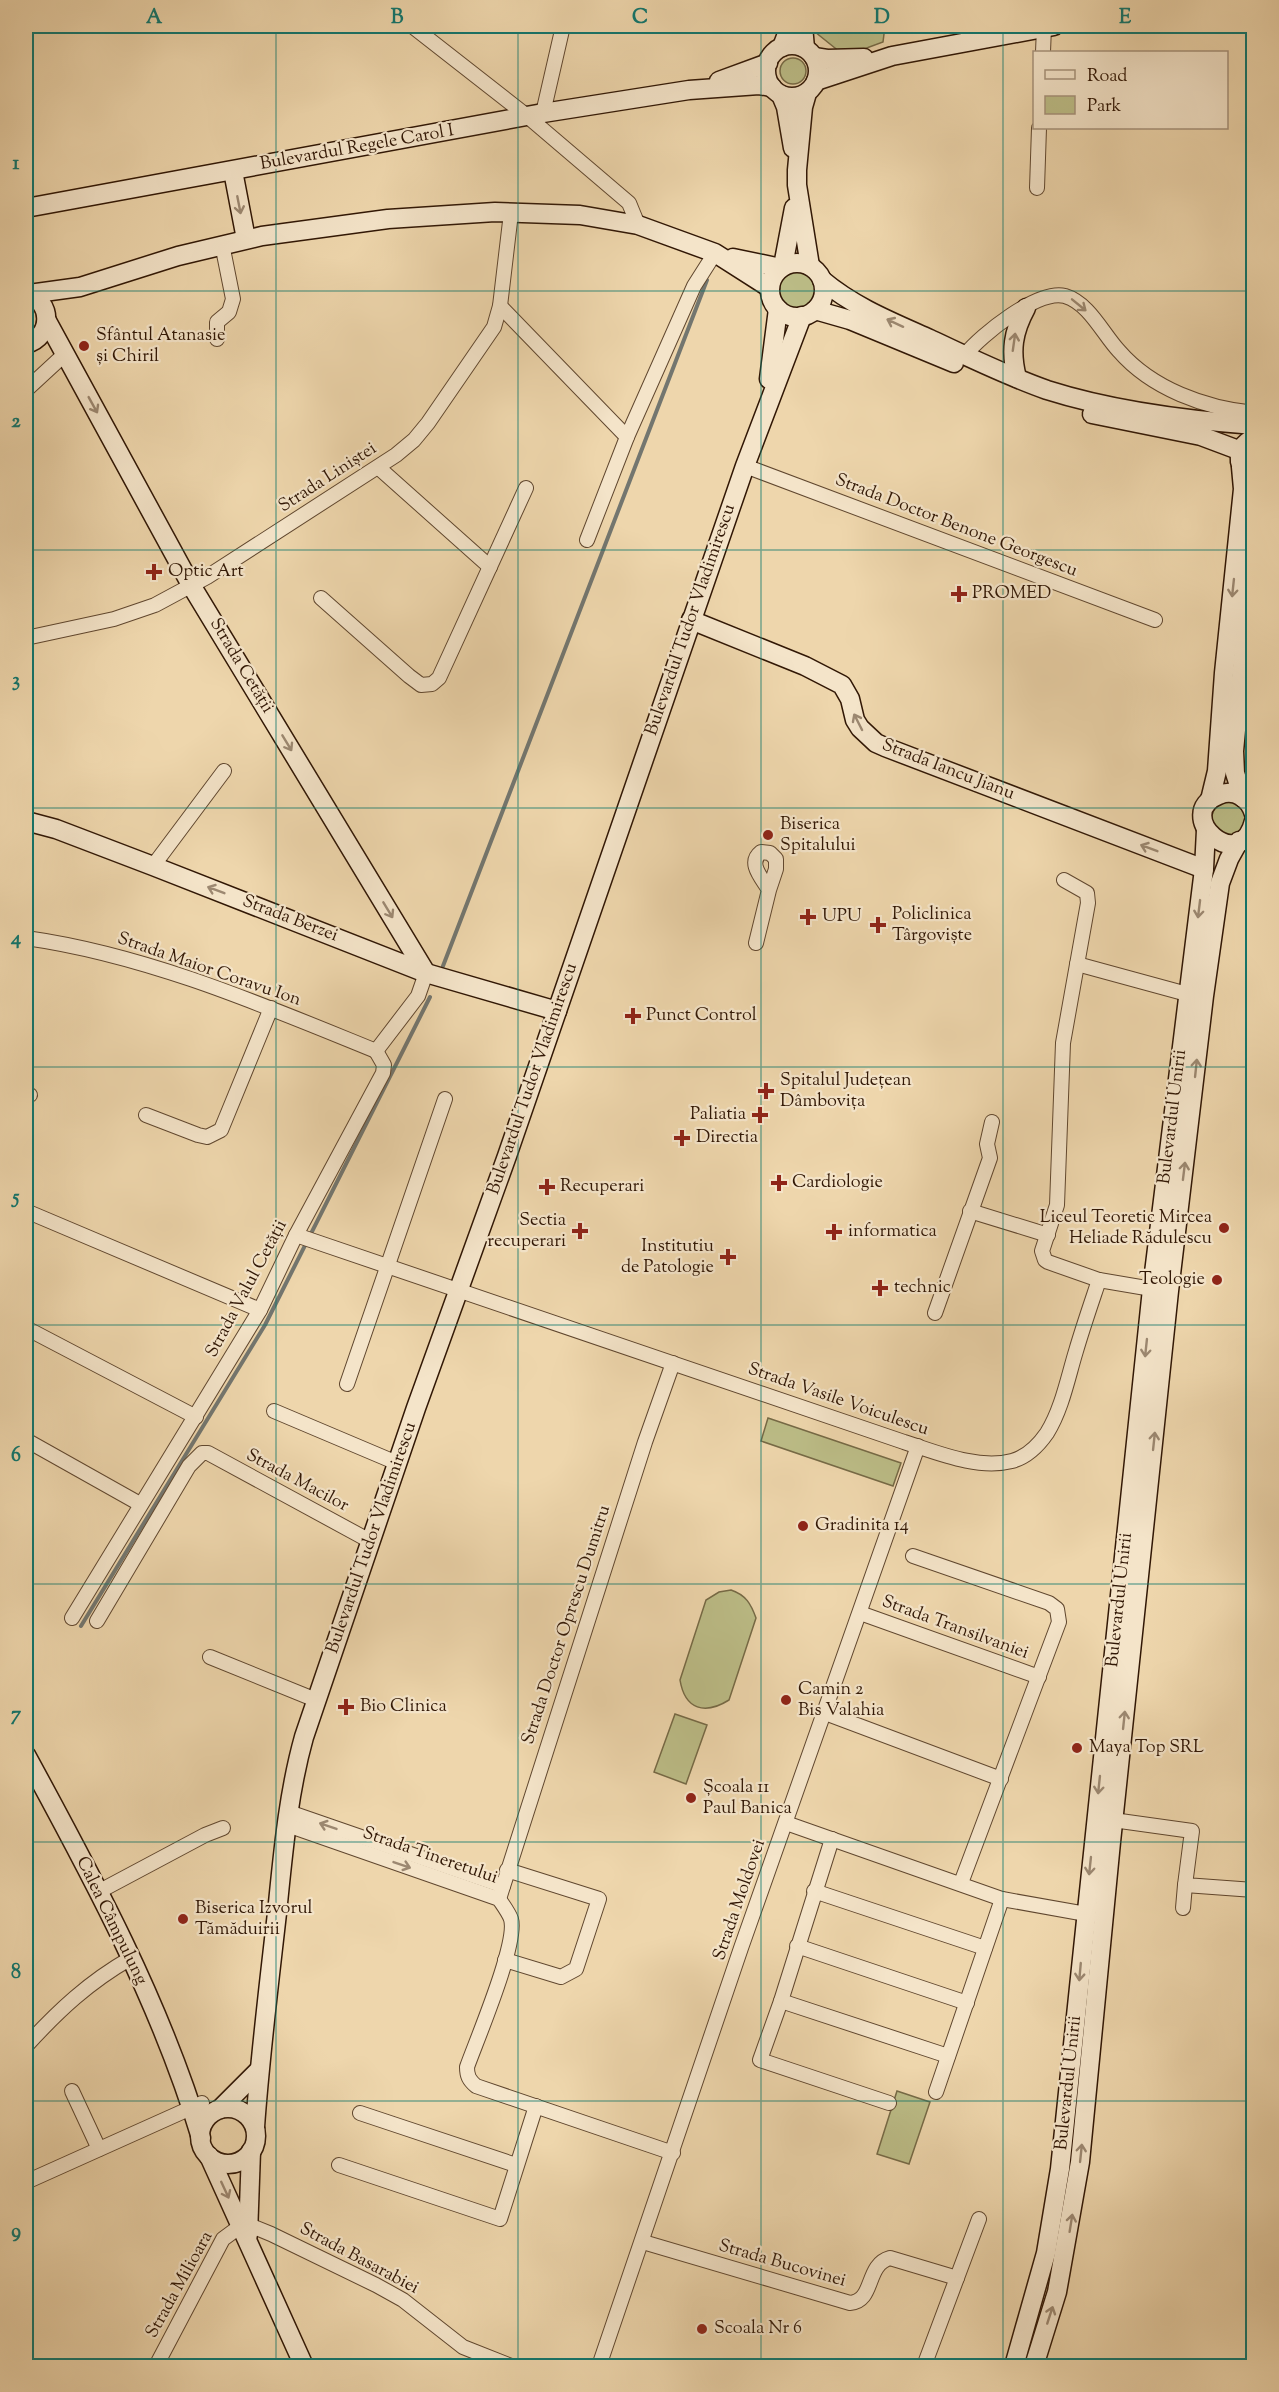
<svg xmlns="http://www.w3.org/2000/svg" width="1279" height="2392" viewBox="0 0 1279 2392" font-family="'Sorts Mill Goudy',serif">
<rect width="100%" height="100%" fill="#eed6ac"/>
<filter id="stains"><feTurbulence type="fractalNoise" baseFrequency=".00333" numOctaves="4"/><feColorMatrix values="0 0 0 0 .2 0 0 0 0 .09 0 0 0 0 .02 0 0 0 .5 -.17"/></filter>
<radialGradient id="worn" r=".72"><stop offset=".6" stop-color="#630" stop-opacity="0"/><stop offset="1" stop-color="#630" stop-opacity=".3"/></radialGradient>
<!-- green -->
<g fill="#bcbd87" stroke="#766a46" stroke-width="1.5">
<path d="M810,26H885L883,42L864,49L840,52L810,28Z"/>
<circle cx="793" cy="71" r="13"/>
<circle cx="797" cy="290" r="18"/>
<circle cx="1229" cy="818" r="17"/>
<path d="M768,1418L901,1463L893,1486L761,1441Z"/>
<path d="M731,1590C746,1595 751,1604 756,1618L729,1700C705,1715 685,1710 680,1680L706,1600L719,1592Z"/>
<path d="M675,1714L707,1725L686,1784L654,1772Z"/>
<path d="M897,2091L930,2102L909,2164L877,2154Z"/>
</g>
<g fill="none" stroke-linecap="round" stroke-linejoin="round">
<!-- stream -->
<g stroke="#73766f" stroke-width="4">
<path d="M443,966L707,280"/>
<path d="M81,1626L265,1325L430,997"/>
</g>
<defs>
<g id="street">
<path d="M412,26L527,116L629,203L638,225"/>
<path d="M1043,52L1044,27"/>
<path d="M543,113L563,26"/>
<path d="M1037,188L1039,128"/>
<path d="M500,306L627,437"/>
<path d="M217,339V322L229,312L233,299L222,244"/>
<path d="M965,355C981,335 1038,289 1065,296C1089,303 1103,334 1119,351C1152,389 1205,408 1254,413"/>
<path d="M26,390L65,354"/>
<path d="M745,466L1155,620"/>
<path d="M379,468L490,567"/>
<path d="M587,540L627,437L694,286L715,253"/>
<path d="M321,598L409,676L421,685L432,684L439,678L526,488"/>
<path d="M26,638L114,619L155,605L207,577L396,455L414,440L428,423L494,327L500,306L511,213"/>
<path d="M153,866L224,771"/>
<path d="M1064,880L1087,893L1088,903L1063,1043L1057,1205L1042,1251L1045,1260L1048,1262L1099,1280L1152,1289"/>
<path d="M26,938C147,955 263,1005 376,1051"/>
<path d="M756,943L769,890C762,878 747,863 761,852L770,853L776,859V869L769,890"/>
<path d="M1077,964L1187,994"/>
<path d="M376,1051L418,996L426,973"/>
<path d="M26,1093L30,1095"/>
<path d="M146,1115L198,1135L207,1137L221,1130L271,1008"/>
<path d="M26,1211L260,1310"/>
<path d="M970,1211L1048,1235"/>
<path d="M296,1235L904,1442C936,1452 977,1470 1012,1461C1027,1457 1038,1446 1047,1433C1062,1409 1068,1377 1076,1351C1083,1327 1091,1304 1099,1280"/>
<path d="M935,1313L990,1158L987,1144L992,1122"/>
<path d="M26,1328L196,1417"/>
<path d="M347,1384L445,1099"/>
<path d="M274,1411L397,1463"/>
<path d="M26,1440L140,1504"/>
<path d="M913,1556L1049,1603L1057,1609L1059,1622L961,1883"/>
<path d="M860,1613L1039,1677"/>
<path d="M72,1618L260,1310L296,1235L383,1073L384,1065L376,1051"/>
<path d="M97,1621L189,1466L202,1453H208L370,1541"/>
<path d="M210,1657L316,1700"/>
<path d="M825,1713L1001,1779"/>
<path d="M289,1812L503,1886"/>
<path d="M1113,1820L1192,1831L1185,1885L1254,1890"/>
<path d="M786,1823L1002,1899L1086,1914"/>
<path d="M287,1825L499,1899C503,1905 509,1913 511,1919C518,1943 477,2039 467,2067C467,2076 469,2080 476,2086L673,2153"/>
<path d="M832,1839L781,2001L948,2056"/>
<path d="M814,1891L985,1948"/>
<path d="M98,1892L205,1835L223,1828"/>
<path d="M499,1899L645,1442L673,1363"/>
<path d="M1183,1908L1185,1885"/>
<path d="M797,1946L967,2003"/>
<path d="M505,1960L561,1977L576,1969L599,1899L507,1870"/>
<path d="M781,2001L760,2060L889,2103"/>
<path d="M26,2046C59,2010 89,1982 131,1958"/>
<path d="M72,2091L99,2149"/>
<path d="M936,2092L1002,1899"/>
<path d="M360,2113L516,2165"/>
<path d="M339,2165L500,2219L536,2106"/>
<path d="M26,2182L202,2103"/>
<path d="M249,2225L271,2234L376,2285L403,2300L463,2347L511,2366"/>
<path d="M643,2242L850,2303C875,2301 865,2265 890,2258L957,2278"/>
<path d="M156,2366L223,2239L242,2225"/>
<path d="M599,2366L741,1948L918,1446"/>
<path d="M924,2366L979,2219"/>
</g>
<g id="secondary">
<path d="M803,26L805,48"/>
<circle cx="792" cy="71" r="26"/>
<path d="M782,47L790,26"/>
<path d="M814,57L827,59L864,58"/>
<path d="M719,81L768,63"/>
<path d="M816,81L892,56L1054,26"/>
<path d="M807,93L803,107L797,170V185L810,266"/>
<path d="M781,95L786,107L793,148"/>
<path d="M233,171L246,239"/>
<path d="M26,208L543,113L689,90L759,85L772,87"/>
<path d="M733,258L781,268"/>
<circle cx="797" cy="290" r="27"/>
<path d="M783,266L794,208"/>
<path d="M822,280C854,307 892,322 930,339C968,357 1007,376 1047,390C1113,411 1184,420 1254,425"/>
<path d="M26,293C53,301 53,337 26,344"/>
<path d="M29,294L80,287L178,256L262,236L388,219L495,212L580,215L638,225L715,253L770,288"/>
<path d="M815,310L850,320L954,363"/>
<path d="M47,321L191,585L426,973"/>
<path d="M1017,378C1010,351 1013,332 1026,308"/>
<path d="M769,379L778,309"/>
<path d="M1092,414L1201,436L1241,451"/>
<path d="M1240,462C1239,451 1243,443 1254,438"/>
<path d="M691,620L805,666L842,685L850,699L855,720L860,728L876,743L885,747L1204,869"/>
<path d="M1243,798L1235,773L1234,751L1254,542"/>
<path d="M1210,800L1217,771L1224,673L1243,489L1241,467"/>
<path d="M1254,814C1250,799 1235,788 1219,795C1171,814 1240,878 1254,821"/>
<path d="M26,821L56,829L153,866L426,973L557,1011"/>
<path d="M26,1755C93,1878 161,2004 201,2138"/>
<circle cx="228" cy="2136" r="28"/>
<path d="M220,2109L259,2070"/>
<path d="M255,2127C260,2056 269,1984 277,1913C283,1854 288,1794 304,1737L416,1408L507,1156L745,466L802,316"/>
<path d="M209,2156L304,2366"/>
<path d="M248,2235L251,2151"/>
<path d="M1014,2366L1046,2253L1060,2169L1152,1289L1204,869L1206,830"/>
<path d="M1034,2366L1057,2292L1080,2162L1111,1842L1169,1291L1204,996L1220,883L1229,859L1239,841"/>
</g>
</defs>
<!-- street casing -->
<use href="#street" stroke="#60472f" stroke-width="16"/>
<!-- secondary casing -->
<use href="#secondary" stroke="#311705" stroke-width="21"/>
<!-- street -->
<use href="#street" stroke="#f4e4c9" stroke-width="14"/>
<!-- secondary -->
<use href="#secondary" stroke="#f4e4c9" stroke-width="18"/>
</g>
<!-- one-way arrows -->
<defs><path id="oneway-shaft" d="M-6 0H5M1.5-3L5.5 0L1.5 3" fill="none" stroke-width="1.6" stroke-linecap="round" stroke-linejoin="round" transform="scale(1.5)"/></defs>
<g stroke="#9c8871">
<use href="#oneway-shaft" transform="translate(239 205) rotate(79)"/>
<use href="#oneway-shaft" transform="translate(1079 305) rotate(39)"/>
<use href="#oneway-shaft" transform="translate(895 323) rotate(-155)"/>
<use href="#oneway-shaft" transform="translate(1014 342) rotate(-82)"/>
<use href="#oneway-shaft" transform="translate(93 405) rotate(61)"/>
<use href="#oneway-shaft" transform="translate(1233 588) rotate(96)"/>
<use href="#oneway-shaft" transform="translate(858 722) rotate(-117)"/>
<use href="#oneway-shaft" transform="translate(287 743) rotate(59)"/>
<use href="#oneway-shaft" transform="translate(1149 848) rotate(-159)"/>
<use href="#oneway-shaft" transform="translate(216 890) rotate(-159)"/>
<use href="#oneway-shaft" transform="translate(1199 909) rotate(97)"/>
<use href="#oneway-shaft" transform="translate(388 910) rotate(59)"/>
<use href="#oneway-shaft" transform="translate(1196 1068) rotate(-84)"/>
<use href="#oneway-shaft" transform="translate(1184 1171) rotate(-83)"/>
<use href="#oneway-shaft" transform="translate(1146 1348) rotate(96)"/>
<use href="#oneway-shaft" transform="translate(1154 1441) rotate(-84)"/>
<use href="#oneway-shaft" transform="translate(1124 1720) rotate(-84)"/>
<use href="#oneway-shaft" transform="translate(1099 1785) rotate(96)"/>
<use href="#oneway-shaft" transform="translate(328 1826) rotate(-161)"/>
<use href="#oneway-shaft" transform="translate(402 1865) rotate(19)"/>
<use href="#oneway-shaft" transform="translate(1090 1866) rotate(96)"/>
<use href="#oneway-shaft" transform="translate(1080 1972) rotate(95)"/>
<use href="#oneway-shaft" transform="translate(1081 2153) rotate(-84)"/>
<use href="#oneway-shaft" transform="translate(225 2190) rotate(65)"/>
<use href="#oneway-shaft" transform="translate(1071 2223) rotate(-81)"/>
<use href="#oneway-shaft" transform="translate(1050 2315) rotate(-72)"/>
</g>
<!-- grid -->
<path fill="none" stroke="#0f766e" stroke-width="1.5" stroke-opacity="0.55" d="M276,26V2366M518,26V2366M761,26V2366M1003,26V2366M26,291H1254M26,550H1254M26,808H1254M26,1067H1254M26,1325H1254M26,1584H1254M26,1842H1254M26,2101H1254"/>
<!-- markers -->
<g fill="#8f2418" stroke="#f4e4c9" stroke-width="2">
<circle cx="84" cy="346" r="6"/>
<path d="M151 563h6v6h6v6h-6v6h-6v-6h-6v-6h6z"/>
<path d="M956 585h6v6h6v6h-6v6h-6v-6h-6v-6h6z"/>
<circle cx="768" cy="835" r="6"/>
<path d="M805 908h6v6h6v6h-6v6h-6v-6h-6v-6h6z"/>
<path d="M875 916h6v6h6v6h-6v6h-6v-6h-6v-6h6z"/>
<path d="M630 1007h6v6h6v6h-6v6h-6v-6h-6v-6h6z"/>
<path d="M763 1082h6v6h6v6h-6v6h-6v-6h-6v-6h6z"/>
<path d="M757 1106h6v6h6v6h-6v6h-6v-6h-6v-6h6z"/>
<path d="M679 1129h6v6h6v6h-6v6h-6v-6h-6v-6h6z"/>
<path d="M776 1174h6v6h6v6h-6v6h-6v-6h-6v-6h6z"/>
<path d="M544 1178h6v6h6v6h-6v6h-6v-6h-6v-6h6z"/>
<circle cx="1224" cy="1228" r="6"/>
<path d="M577 1222h6v6h6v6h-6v6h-6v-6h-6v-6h6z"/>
<path d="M831 1223h6v6h6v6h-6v6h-6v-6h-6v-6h6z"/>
<path d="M725 1248h6v6h6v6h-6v6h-6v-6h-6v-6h6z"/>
<circle cx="1217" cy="1280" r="6"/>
<path d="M877 1279h6v6h6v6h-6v6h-6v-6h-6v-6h6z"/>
<circle cx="803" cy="1526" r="6"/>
<circle cx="786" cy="1700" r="6"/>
<path d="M343 1698h6v6h6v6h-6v6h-6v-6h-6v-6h6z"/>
<circle cx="1077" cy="1748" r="6"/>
<circle cx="691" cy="1798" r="6"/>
<circle cx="183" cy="1919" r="6"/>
<circle cx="702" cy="2329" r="6"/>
</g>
<g text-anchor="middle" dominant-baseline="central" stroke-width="4.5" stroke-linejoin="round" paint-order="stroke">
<!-- street labels -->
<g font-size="18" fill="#311705" stroke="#f4e4c9">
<text transform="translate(357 148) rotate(-10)">Bulevardul Regele Carol I</text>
<text transform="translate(328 478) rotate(-33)">Strada Liniștei</text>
<text transform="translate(956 526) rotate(21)">Strada Doctor Benone Georgescu</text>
<text transform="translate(691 620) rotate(-71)">Bulevardul Tudor Vladimirescu</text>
<text transform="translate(241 666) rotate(59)">Strada Cetății</text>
<text transform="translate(948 770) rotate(21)">Strada Iancu Jianu</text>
<text transform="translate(290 919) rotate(21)">Strada Berzei</text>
<text transform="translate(209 970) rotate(19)">Strada Maior Coravu Ion</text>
<text transform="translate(533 1079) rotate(-71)">Bulevardul Tudor Vladimirescu</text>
<text transform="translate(1173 1117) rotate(-83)">Bulevardul Unirii</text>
<text transform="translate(247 1289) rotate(-62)">Strada Valul Cetății</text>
<text transform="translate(838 1400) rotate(19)">Strada Vasile Voiculescu</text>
<text transform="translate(297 1481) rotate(28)">Strada Macilor</text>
<text transform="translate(372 1538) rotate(-71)">Bulevardul Tudor Vladimirescu</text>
<text transform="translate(1120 1600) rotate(-84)">Bulevardul Unirii</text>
<text transform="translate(567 1625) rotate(-72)">Strada Doctor Oprescu Dumitru</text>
<text transform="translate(955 1628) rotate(20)">Strada Transilvaniei</text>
<text transform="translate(430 1856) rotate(19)">Strada Tineretului</text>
<text transform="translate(740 1900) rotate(-71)">Strada Moldovei</text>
<text transform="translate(111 1921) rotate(64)">Calea Câmpulung</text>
<text transform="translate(1069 2083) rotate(-84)">Bulevardul Unirii</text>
<text transform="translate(359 2259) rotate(28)">Strada Basarabiei</text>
<text transform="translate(782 2264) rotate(16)">Strada Bucovinei</text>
<text transform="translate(180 2285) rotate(-61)">Strada Milioara</text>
</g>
<!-- poi labels -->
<g font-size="18" fill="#311705" stroke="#f4e4c9" text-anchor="start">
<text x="96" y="336">Sfântul Atanasie<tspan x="96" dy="21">și Chiril</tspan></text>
<text x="168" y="572">Optic Art</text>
<text x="972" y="594">PROMED</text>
<text x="780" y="825">Biserica<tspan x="780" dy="21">Spitalului</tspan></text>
<text x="892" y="915">Policlinica<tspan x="892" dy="21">Târgoviște</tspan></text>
<text x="822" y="917">UPU</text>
<text x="646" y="1016">Punct Control</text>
<text x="780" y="1081">Spitalul Județean<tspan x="780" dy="21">Dâmbovița</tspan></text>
<text x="746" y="1115" text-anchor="end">Paliatia</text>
<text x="696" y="1138">Directia</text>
<text x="792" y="1183">Cardiologie</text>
<text x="560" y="1187">Recuperari</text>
<text x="1212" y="1218" text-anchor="end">Liceul Teoretic Mircea<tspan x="1212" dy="21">Heliade Rădulescu</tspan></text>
<text x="566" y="1221" text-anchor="end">Sectia<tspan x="566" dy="21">recuperari</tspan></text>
<text x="848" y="1232">informatica</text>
<text x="714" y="1247" text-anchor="end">Institutiu<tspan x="714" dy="21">de Patologie</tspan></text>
<text x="1205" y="1280" text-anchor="end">Teologie</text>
<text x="894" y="1288">technic</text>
<text x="815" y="1526">Gradinita 14</text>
<text x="798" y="1690">Camin 2<tspan x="798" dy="21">Bis Valahia</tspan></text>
<text x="360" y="1707">Bio Clinica</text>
<text x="1089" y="1748">Maya Top SRL</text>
<text x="703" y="1788">Școala 11<tspan x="703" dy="21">Paul Banica</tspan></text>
<text x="195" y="1909">Biserica Izvorul<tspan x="195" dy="21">Tămăduirii</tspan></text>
<text x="714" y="2329">Scoala Nr 6</text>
</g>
</g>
<!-- margin -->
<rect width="1279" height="2392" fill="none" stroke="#eed6ac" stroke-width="66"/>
<!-- legend -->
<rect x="1033" y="51" width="195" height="78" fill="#f4e4c9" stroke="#a6927b" stroke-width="1.5"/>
<rect x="1045" y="70" width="30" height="9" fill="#f4e4c9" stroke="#a6927b" stroke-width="1.5"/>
<text x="1087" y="81" font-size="18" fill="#311705">Road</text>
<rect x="1045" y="96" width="30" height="18" fill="#bcbd87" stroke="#a6927b" stroke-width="1.5"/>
<text x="1087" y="111" font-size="18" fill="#311705">Park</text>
<rect x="33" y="33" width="1213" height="2326" fill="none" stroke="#0f766e" stroke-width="2"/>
<g font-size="20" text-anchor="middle" font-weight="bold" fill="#0f766e">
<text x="154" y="23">A</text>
<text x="397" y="23">B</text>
<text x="640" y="23">C</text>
<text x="882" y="23">D</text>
<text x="1125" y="23">E</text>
<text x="16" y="169">1</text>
<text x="16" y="427">2</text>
<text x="16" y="686">3</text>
<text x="16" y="944">4</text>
<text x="16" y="1203">5</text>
<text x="16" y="1461">6</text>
<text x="16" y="1720">7</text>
<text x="16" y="1978">8</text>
<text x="16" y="2237">9</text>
</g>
<rect width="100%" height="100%" filter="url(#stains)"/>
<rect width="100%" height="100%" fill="url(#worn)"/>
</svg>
